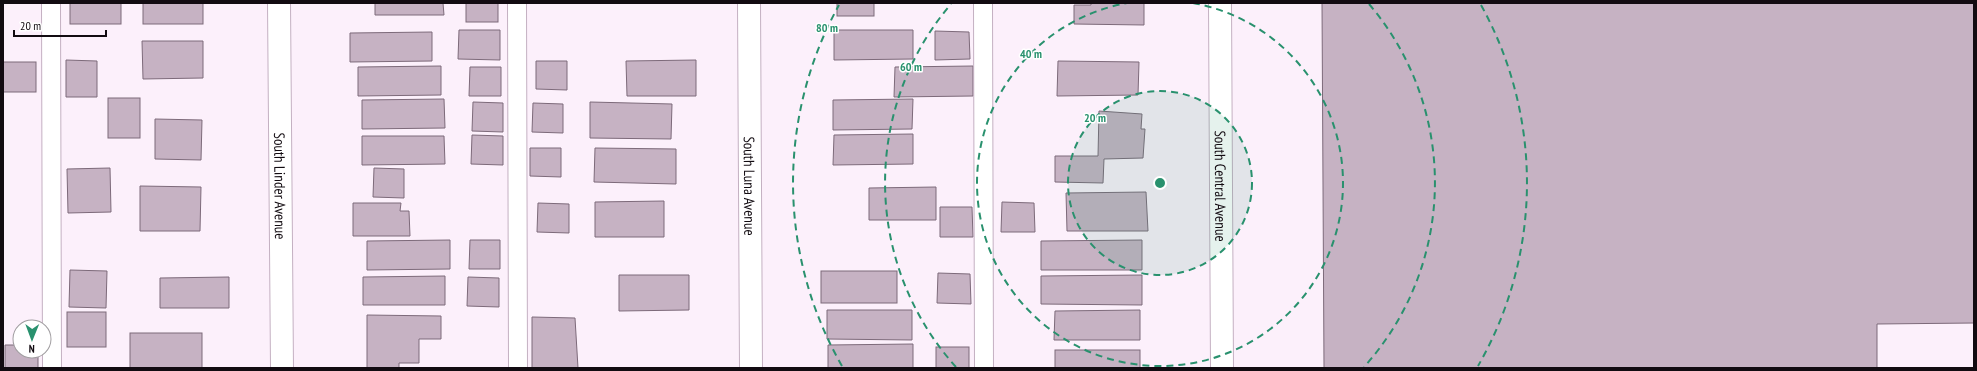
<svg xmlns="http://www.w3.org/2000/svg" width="1977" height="371" viewBox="0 0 1977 371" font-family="'PT Sans Narrow',sans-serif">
<rect width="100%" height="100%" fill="#fcf0fb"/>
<!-- building -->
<g fill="#c6b2c3" stroke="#7d6a7a">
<rect x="70" y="3" width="51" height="21"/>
<rect x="143" y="3" width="60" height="21"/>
<path d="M375,3H443L444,15H375Z"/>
<rect x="466" y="3" width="32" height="19"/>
<rect x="837" y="3" width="37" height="13"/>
<path d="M1091,3H1144V25L1074,24V5H1091Z"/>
<path d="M1322,3H1974V323L1877,324V368H1324Z"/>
<path d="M459,30H500V60L458,59Z"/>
<path d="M834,30H913V59L834,60Z"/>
<path d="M935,31L969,32L970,59L935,60Z"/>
<path d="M432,32V61L350,62V33Z"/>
<path d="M142,41H203V78L143,79Z"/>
<path d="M66,60L97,61V97H66Z"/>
<path d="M696,60V96H627L626,61Z"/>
<path d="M536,61H567V90L536,89Z"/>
<path d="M1058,61L1139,62L1138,95L1057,96Z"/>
<rect x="3" y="62" width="33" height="30"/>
<path d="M441,66V95L358,96V67Z"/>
<path d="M973,66V96L894,97L895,67Z"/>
<path d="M470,67H501V96H469Z"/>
<rect x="108" y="98" width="32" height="40"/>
<path d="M444,99L445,128L362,129V100Z"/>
<path d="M913,99L912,129L833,130V100Z"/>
<path d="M473,102L503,103V132L472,131Z"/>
<path d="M590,102L672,104L671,139L590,138Z"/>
<path d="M533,103L563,104V133L532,132Z"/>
<path d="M1099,111L1142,114L1141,129H1145L1143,158L1104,159L1103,183L1055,182V156H1098Z"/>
<path d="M155,119L202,120L201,160L155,159Z"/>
<path d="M913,134V164L833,165L834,135Z"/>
<path d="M472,135L503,136V165L471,164Z"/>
<path d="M362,136H444L445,164L362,165Z"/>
<path d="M530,148H561V177L530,176Z"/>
<path d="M595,148L676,149V184L594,182Z"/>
<path d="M110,168L111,212L68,213L67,169Z"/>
<path d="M374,168L404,169V198L373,197Z"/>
<path d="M140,186L201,187L200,231H140Z"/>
<path d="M936,187V220H869V188Z"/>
<path d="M1146,192L1148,231H1067L1066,193Z"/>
<path d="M664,201V237H595V202Z"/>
<path d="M1002,202L1034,203L1035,232H1001Z"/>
<path d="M353,203H401L400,211H409L410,236H353Z"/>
<path d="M538,203L569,204V233L537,232Z"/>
<path d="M940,207H972L973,237H940Z"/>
<path d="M450,240V269L367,270V241Z"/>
<path d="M470,240H500V269H469Z"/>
<path d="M1142,240V270H1041V241Z"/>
<path d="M70,270L107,271L106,308L69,307Z"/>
<rect x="821" y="271" width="76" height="32"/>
<path d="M938,273L970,274L971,304L937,303Z"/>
<path d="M619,275H689V310L619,311Z"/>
<path d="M1142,275V305L1041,304V276Z"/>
<path d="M445,276V305H363V277Z"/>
<path d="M229,277V308H160V278Z"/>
<path d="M468,277L499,278V307L467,306Z"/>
<path d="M827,310H912V340L827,339Z"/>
<path d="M1140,310V340H1054L1055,311Z"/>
<rect x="67" y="312" width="39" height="35"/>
<path d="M367,315L441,316V339H419V363H399V368H367Z"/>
<path d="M532,317L575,318L578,368H532Z"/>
<rect x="130" y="333" width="72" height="35"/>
<path d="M913,344V368H828V345Z"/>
<path d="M5,345H20V351H38V368H5Z"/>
<rect x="936" y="347" width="33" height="21"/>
<rect x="1055" y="350" width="85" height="18"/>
</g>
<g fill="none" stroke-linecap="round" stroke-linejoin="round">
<defs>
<g id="service">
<path d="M51,3L52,368"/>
<path d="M517,3L518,368"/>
<path d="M983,3L984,368"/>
</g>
<g id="minor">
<path id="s1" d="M279,3L282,368"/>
<path id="s2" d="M749,3L751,368"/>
</g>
<g id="secondary">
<path id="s3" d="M1220,3L1222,368"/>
</g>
</defs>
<!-- service casing -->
<use href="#service" stroke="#c4b0c2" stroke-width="20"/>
<!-- minor casing -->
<use href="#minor" stroke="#c4b0c2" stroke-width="24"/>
<!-- secondary casing -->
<use href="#secondary" stroke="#c4b0c2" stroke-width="24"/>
<!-- service -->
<use href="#service" stroke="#fff" stroke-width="18"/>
<!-- minor -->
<use href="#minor" stroke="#fff" stroke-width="22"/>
<!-- secondary -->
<use href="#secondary" stroke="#fff" stroke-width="22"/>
</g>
<!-- distance rings -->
<circle cx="1160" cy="183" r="92" fill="#29916e" fill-opacity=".12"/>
<g fill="none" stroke="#29916e" stroke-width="2" stroke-dasharray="7 5">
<circle cx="1160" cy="183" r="92"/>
<path d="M1193 3A183 183 0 1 1 1127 3"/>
<path d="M956 367A275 275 0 0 1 951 4M1369 4A275 275 0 0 1 1364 367"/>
<path d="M842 366A367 367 0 0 1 839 5M1481 5A367 367 0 0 1 1478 366"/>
</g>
<g text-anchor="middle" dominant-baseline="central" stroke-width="3" stroke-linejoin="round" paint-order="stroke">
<!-- street labels -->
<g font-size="15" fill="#120b11" stroke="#fff">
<text stroke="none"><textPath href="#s1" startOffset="183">South Linder Avenue</textPath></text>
<text stroke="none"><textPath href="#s2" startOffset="183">South Luna Avenue</textPath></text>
<text stroke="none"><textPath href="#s3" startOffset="183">South Central Avenue</textPath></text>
</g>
</g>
<circle cx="1160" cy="183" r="6" fill="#29916e" stroke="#fff" stroke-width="2"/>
<g font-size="12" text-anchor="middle" font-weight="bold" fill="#29916e" stroke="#fff" stroke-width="3" stroke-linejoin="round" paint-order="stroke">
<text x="827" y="32">80 m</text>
<text x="1031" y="58">40 m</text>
<text x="911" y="71">60 m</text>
<text x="1095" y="122">20 m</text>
</g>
<!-- border -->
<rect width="1977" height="371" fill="none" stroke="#120b11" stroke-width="8"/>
<!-- north arrow -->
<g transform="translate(32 339) rotate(181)"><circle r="19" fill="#ffffff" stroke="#a09da0"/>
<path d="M0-3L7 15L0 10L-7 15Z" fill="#29916e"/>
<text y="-6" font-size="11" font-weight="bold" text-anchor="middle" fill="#120b11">N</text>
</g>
<!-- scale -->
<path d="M14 30v6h92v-6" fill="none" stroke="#120b11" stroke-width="2"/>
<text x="20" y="30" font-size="12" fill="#120b11" stroke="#ffffff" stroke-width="3" paint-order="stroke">20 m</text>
</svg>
